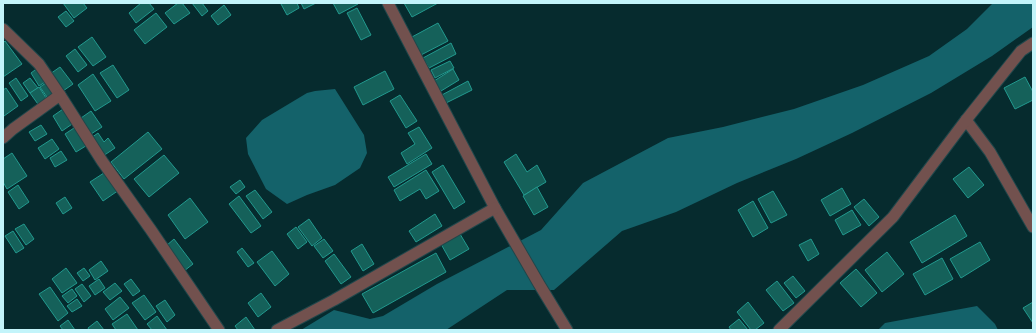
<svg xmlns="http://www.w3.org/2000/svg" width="1036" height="333" viewBox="0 0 1036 333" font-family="'IBM Plex Sans',sans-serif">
<rect width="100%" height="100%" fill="#062b2e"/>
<!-- water -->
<g fill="#14626a">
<path d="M993,3H1033V27L992,56L931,93L852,133L796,159L737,183L676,212L622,231L554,290H507L446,330H301L334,310L370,319L383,316L437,284L541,230L583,183L668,138L723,127L794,109L863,85L929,56L967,29Z"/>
<path d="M335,89L364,135L367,153L360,168L335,185L307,195L287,204L266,189L248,154L246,138L262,120L307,93L315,91Z"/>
<path d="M977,306L995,324L998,330H878L885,323Z"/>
</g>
<!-- building -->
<g fill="#15615a" stroke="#22998e">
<path d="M63,3H83L87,8L74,18Z"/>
<path d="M141,3H149L154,9L136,23L129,13Z"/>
<path d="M178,3H182L190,13L174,24L165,13Z"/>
<path d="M192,3H202L208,11L202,16Z"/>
<path d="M283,3H297L299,8L287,15L281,4Z"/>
<path d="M301,3H316L304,9Z"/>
<path d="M333,3H358V4L339,14Z"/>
<path d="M404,3H438L412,17Z"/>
<path d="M224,5L231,15L218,25L211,16Z"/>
<path d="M357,8L371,35L361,40L347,13Z"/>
<path d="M66,11L74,21L66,27L58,17Z"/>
<path d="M156,13L167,27L145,44L134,30Z"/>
<path d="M438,23L448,41L419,56L410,38Z"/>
<path d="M92,37L106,57L93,66L78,47Z"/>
<path d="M5,41L22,64L3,77V43Z"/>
<path d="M451,43L456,54L429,68L423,58Z"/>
<path d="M75,49L87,65L78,72L66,56Z"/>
<path d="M450,61L454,68L435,78L431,70Z"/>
<path d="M113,65L129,90L117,98L100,73Z"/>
<path d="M39,67L48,80L39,86L31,73Z"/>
<path d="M60,67L73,84L63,91L50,74Z"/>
<path d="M453,69L459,80L441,91L434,81Z"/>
<path d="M385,71L394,89L363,105L354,87Z"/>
<path d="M93,74L111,101L95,111L78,85Z"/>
<path d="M1025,77L1033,92V100L1015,109L1004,88Z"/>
<path d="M16,78L28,96L21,101L9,83Z"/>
<path d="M30,78L38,88L30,93L23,83Z"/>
<path d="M49,81L58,94L49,100L40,87Z"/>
<path d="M468,81L472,90L444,104L440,96Z"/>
<path d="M39,87L48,101L40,107L30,93Z"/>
<path d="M6,88L18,106L4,116L3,113V90Z"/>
<path d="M400,95L417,121L406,128L390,101Z"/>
<path d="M66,107L75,122L62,131L53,116Z"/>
<path d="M91,111L102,127L91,134L81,118Z"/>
<path d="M41,125L47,134L35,141L29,132Z"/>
<path d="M77,126L89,144L76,152L65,134Z"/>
<path d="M419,127L432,148L407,164L401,153L415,144L408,133Z"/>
<path d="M148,132L162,149L124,179L111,162Z"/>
<path d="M98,133L104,142L108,138L115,148L103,156L91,138Z"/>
<path d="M52,139L59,149L45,159L38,148Z"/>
<path d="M61,151L67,160L55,167L50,158Z"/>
<path d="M12,153L27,176L7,189L3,182V159Z"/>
<path d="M426,154L432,164L394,187L388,177Z"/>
<path d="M516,154L527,172L537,165L546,182L524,195L504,162Z"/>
<path d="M164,155L179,173L149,197L134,179Z"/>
<path d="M443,165L465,202L454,209L432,172Z"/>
<path d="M969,167L984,185L968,198L953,179Z"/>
<path d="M426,170L439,191L426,199L420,189L400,201L394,190Z"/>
<path d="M107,171L119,190L103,201L90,182Z"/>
<path d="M240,180L245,187L236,194L230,187Z"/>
<path d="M18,185L29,202L19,209L8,192Z"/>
<path d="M537,187L548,207L534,215L523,196Z"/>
<path d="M842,188L851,204L830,216L821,200Z"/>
<path d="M255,190L272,212L263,219L246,196Z"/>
<path d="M773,191L787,215L771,223L758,199Z"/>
<path d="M239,196L261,226L251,233L229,204Z"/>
<path d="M65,197L72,208L63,214L56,203Z"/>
<path d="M190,198L208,222L185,239L168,215Z"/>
<path d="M864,199L879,217L869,226L854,207Z"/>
<path d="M753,201L768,228L753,237L738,210Z"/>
<path d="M852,210L861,225L843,235L835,220Z"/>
<path d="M435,214L442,226L416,242L409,231Z"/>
<path d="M955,215L967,236L922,263L910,242Z"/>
<path d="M309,219L322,238L312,246L298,227Z"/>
<path d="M24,224L34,239L26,245L15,229Z"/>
<path d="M296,227L307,242L298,249L287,234Z"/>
<path d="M13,231L24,248L16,253L5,236Z"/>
<path d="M460,234L469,249L450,260L441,244Z"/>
<path d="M174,239L193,264L184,271L166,246Z"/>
<path d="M324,239L333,251L323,258L314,246Z"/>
<path d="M811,239L819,254L808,261L799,245Z"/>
<path d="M980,242L990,260L961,278L950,259Z"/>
<path d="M362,244L374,264L363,271L351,251Z"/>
<path d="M242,248L254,263L248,267L237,252Z"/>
<path d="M272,251L289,274L275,286L257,262Z"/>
<path d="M887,252L904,274L882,292L865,270Z"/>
<path d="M436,253L446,272L373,313L362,294Z"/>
<path d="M334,254L351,277L341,284L325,261Z"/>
<path d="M942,258L953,279L925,295L913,274Z"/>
<path d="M101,261L108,271L95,280L89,270Z"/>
<path d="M66,268L77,283L62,293L52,279Z"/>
<path d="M84,268L90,276L83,281L77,273Z"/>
<path d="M856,269L877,293L861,307L840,283Z"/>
<path d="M793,276L805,291L796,298L784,283Z"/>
<path d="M99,279L105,288L95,295L89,286Z"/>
<path d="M131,279L140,291L133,296L124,284Z"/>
<path d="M777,281L794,303L783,311L766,290Z"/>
<path d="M115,283L122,291L110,300L103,292Z"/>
<path d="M82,284L91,296L84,302L75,289Z"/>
<path d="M50,287L68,313L58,321L39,294Z"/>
<path d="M72,289L77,296L68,303L62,296Z"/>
<path d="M261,293L271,307L258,317L248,303Z"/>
<path d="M144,295L156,312L145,320L132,303Z"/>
<path d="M120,297L129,308L113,320L105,309Z"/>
<path d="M77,299L82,306L72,312L67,306Z"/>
<path d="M165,300L175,315L167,322L156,306Z"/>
<path d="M748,302L764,323L755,330H751L737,312Z"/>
<path d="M1033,302V323L1023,308Z"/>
<path d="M127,314L138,330H116L112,324Z"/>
<path d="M157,316L167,330H152L147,324Z"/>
<path d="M246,317L255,330H238L235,326Z"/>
<path d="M739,319L748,330H731L729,327Z"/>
<path d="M68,320L75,330H63L60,326Z"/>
<path d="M97,321L104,330H89L88,328Z"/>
</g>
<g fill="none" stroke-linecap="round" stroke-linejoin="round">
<defs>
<g id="minor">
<path d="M388,3L495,208L539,284L567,330"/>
<path d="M3,29L39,64L60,95L102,161L151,230L219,330"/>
<path d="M966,120L990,152L1033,227"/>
<path d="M3,138L13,129L60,95"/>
<path d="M277,330L334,300L495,208"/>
<path d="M779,330L893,217L966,120L1021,51L1033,43"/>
</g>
</defs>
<!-- minor casing -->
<use href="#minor" stroke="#20474b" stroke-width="13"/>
<!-- minor -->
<use href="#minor" stroke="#72514e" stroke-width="11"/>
</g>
<!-- border -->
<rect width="1036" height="333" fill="none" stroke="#c3f4fa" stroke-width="8"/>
</svg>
